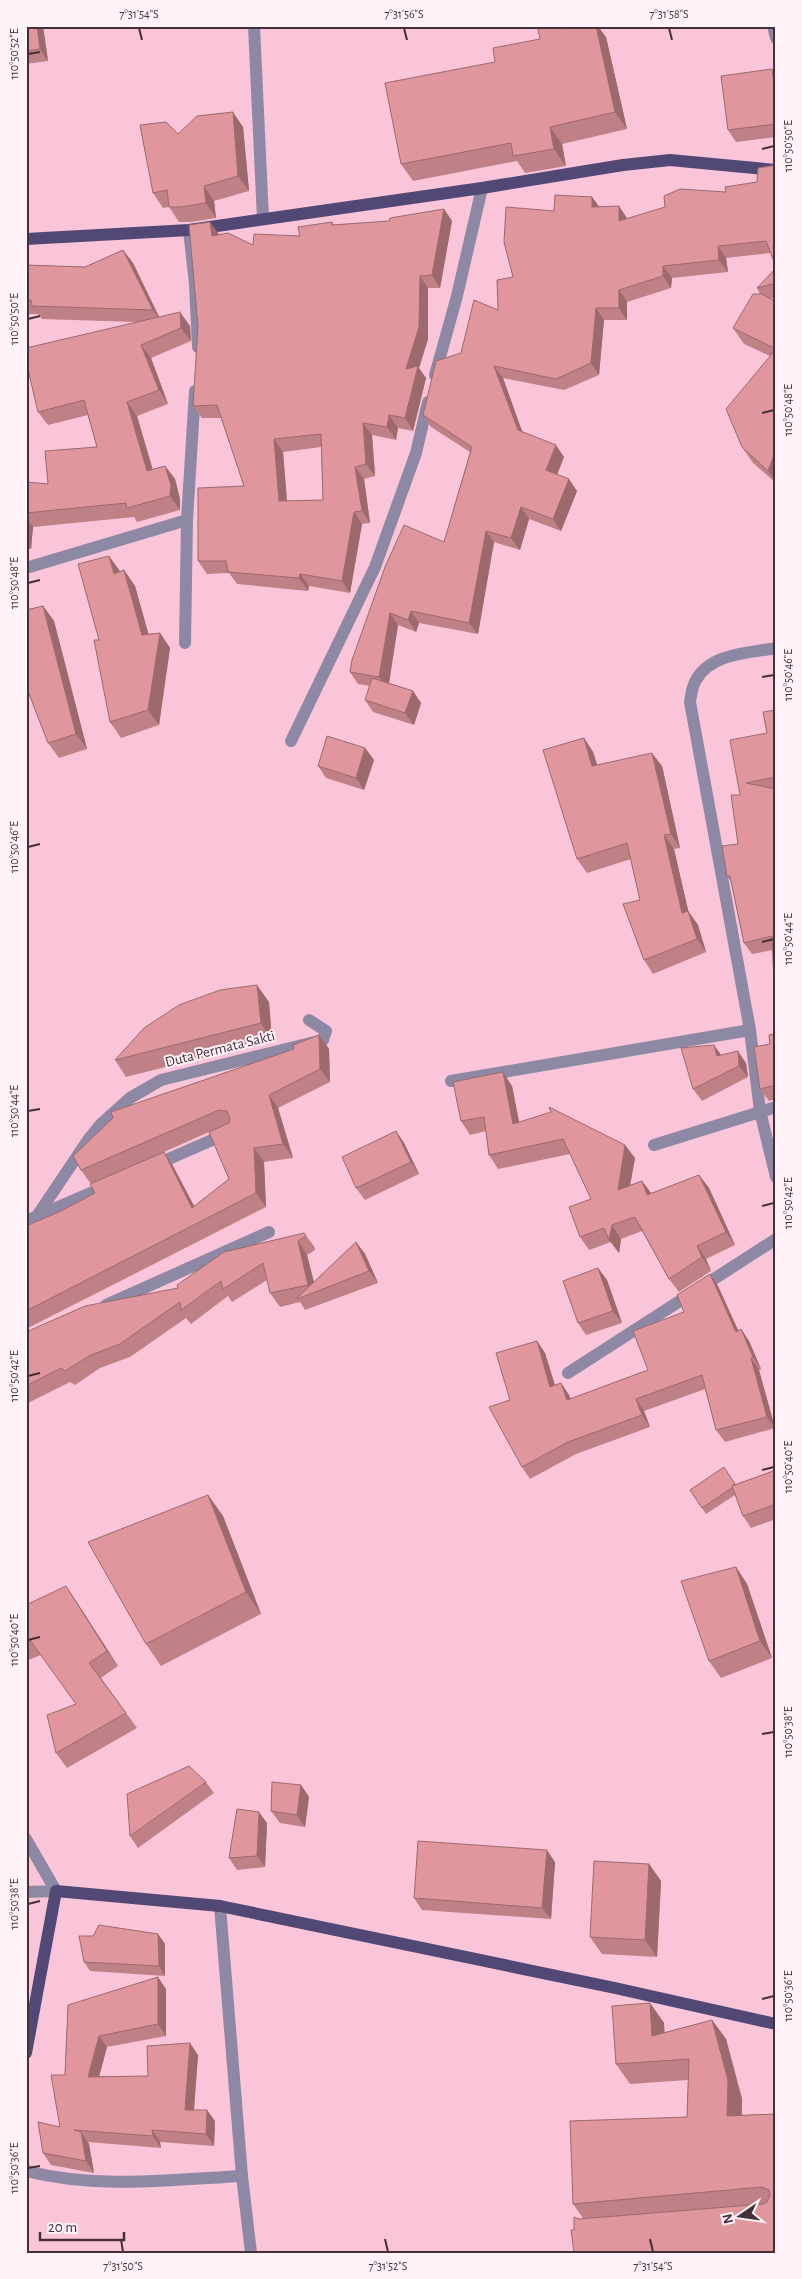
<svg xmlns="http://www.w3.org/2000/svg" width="802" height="2279" viewBox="0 0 802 2279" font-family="'Alegreya Sans',sans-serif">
<rect width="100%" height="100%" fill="#fbc5d9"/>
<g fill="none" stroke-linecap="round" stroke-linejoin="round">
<!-- minor -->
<g stroke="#8d88a3" stroke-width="12">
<path d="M254,26L263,219"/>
<path d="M773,26L776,38"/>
<path d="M189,230L195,284L198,347"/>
<path d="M435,375L457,296L482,188"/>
<path d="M26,568L187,520"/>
<path d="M185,643L187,520L195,391"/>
<path d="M776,648C749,653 711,653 696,680C692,686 691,696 690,702L750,1030L760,1111L776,1177"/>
<path d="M291,741L375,567L416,453L428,402"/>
<path d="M451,1081L750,1030"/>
<path d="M654,1145L776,1107"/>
<path d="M155,1165L228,1133"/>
<path d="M37,1216L88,1140L101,1124L130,1098L161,1080L323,1040L326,1031L309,1020"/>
<path d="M26,1221L109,1185"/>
<path d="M106,1305L269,1232"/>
<path d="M568,1373L776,1239"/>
<path d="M26,1839L56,1891L26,1892"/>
<path d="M220,1906L242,2176L251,2253"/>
<path d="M26,2171C97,2189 170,2180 242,2176"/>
</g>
<!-- major -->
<g stroke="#524875" stroke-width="12">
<path d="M26,239L189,230L482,188L623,165L670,160L776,170"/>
<path d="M26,2053L56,1891L220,1906L615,1988L776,2024"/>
</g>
</g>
<!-- wall -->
<g fill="#c08186" fill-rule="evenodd">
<path d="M26,26H43L48,61L26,64Z"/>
<path d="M562,28L606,37L627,129L562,144L566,166L525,173L517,161L413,181L401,164L495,62Z"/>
<path d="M772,69L776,75V137L736,142L728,130Z"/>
<path d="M243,127L249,191L214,201L216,218L191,222H179L169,207L163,208L153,193L178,134Z"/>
<path d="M757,182L770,253L726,258L728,272L672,278L671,288L627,302V320H604L599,375L564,390L503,378L522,432L564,457L557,475L577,491L561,531L529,519L520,550L494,542L478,634L419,623L416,632L398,625L389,683L413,691L421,703L414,725L373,712L365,700L370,686L358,684L350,672L352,660L444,542L470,452L431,427L423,415L461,353L498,310L513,277L554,211L592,197L599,207L627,219L726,192Z"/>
<path d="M444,209L452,221L440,288H428V339L419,368L426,378L413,431L398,428L396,440L372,435L375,476L364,479L370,523L362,524L350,593L309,586L308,591L237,584L229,573L207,574L198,561L244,486L221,418H202L193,406L198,326L219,234V235L253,245L300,236L332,222L334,225L389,221ZM321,447L323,500L287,501L283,452Z"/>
<path d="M123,250L133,263L159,317L190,326L191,341L151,358L168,404L137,416L153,470L165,466L175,479L180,499V510L137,522L134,517L33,527L31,549L26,548V482L48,484L97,447L88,415L48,425L38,412L136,322L42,319L38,314H26V265L85,267Z"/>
<path d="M776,268V297L770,299L776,302V483L753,463L742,447L770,356L744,344L733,328L760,294L757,288Z"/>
<path d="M124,570L135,586L148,634L160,633L170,648L159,725L121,738L110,722L99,640L120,572Z"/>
<path d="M43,606L54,621L87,749L59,758L48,743L31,698L26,691V610Z"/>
<path d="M776,710V983L774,982L773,950L752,954L744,943L731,882L727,876L738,844L740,795L767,733Z"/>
<path d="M584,738L593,752L597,765L662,766L680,848L674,849L688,911L698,925L706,952L653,974L644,960L640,900L631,859L587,873L577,859Z"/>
<path d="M365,748L374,760L364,790L326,778L318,766Z"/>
<path d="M269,1002L272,1040L126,1077L115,1060Z"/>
<path d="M776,1034V1099L769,1101L760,1089L770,1044Z"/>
<path d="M319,1035L329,1049L330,1082L278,1108L293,1158L264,1162L266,1207L26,1329V1226L61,1211L95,1193L91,1184L81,1170ZM209,1132L229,1179L194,1206L173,1166L164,1152Z"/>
<path d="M721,1055L746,1063L748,1077L702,1101L693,1089Z"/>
<path d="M512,1086L519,1122L635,1158L630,1185L642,1181L651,1194L699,1175L709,1188L735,1245L706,1259L711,1271L679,1292L669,1279L642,1231L621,1239L619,1253L611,1242L589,1250L580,1237L591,1199L570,1154L498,1169L489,1155L486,1131L470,1135L461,1121Z"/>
<path d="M396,1131L404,1143L419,1174L365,1200L356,1188Z"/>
<path d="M304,1233L314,1247L315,1250L307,1255L314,1282L356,1242L365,1254L378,1283L305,1310L300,1302L280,1307L270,1293L267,1280L232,1302L228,1296L191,1324L186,1318L130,1357L100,1368L75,1385L70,1382L26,1404V1332L178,1288Z"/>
<path d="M598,1268L607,1280L622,1323L586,1335L578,1323Z"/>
<path d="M710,1274L718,1286L738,1331L741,1329L749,1341L761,1369L759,1370L775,1428L725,1442L716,1430L705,1389L644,1411L650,1427L576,1454L530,1479L522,1467L510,1400L537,1341L545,1353L555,1385L561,1383L569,1395L570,1399L648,1370L684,1312Z"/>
<path d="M776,1470V1519L751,1528L743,1516L735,1495L706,1514L690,1490L736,1484Z"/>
<path d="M208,1495L223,1516L261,1614L161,1666L146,1644Z"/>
<path d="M736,1567L747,1584L772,1658L721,1678L709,1661Z"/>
<path d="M76,1601L118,1666L101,1678L137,1728L67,1768L56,1753L76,1704L41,1655L26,1661V1605Z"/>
<path d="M206,1782L214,1793L138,1848L130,1836Z"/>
<path d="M301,1785L309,1797L305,1827L280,1823L271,1811Z"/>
<path d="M267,1823L265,1867L237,1870L229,1858Z"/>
<path d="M555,1862L551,1919L422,1910L414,1898Z"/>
<path d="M649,1864L661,1881L657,1957L602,1954L590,1937Z"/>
<path d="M158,1934L165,1944V1976L90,1971L84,1962Z"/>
<path d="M166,1989V2036L107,2047L99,2076H148L198,2055L194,2110L215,2121L214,2146L160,2142L161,2148L88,2142L89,2144L94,2173L51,2165L43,2153L60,2127L65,2075L68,2005Z"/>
<path d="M650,2003L664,2023V2033L712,2020L726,2039L742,2099V2115L776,2114V2253L574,2230L579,2219L583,2218L573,2204L687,2117L688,2080L630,2084L616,2064Z"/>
</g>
<!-- shaded-wall -->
<g fill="#9c696d">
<path d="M37,26H43L48,61L40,49Z"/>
<path d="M596,26H598L606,37L627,129L615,112Z"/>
<path d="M772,69L776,75V97Z"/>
<path d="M233,112L243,127L249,191L238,176Z"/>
<path d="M550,127L562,144L566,166L554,149Z"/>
<path d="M204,186L214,201L216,218L206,203Z"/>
<path d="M592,197L601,209L592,207Z"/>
<path d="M619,206L627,218L619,221Z"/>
<path d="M444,209L452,221L440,288L432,275Z"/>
<path d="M210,222L219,234L221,248L212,236Z"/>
<path d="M718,246L726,258L728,272L719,260Z"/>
<path d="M123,250L133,263L162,323L153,310Z"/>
<path d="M663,266L672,278L671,288L663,276Z"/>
<path d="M420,276L428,288V339L419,368L426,378L413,431L405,418L406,369Z"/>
<path d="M619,290L627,302V320L619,308Z"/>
<path d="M596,308L604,320L599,375L591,363Z"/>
<path d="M180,312L190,326L191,341L181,328Z"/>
<path d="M141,345L151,358L168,404L159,390Z"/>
<path d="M494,366L503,378L526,442L518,430Z"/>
<path d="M127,402L137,416L157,485L147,471Z"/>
<path d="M389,415L398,428L396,440L387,427Z"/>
<path d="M363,423L372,435L375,476L366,464Z"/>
<path d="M274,439L283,452L288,514L279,501Z"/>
<path d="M556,445L564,457L554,482L546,470Z"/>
<path d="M776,450V482L768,471Z"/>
<path d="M165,466L175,479L180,499V510L170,496Z"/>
<path d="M355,467L364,479L370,523L362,511Z"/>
<path d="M569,479L577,491L561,531L553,519Z"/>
<path d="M521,507L529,519L520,550L511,538Z"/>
<path d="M354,512L362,524L350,593L342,581Z"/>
<path d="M26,518L33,527L31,549L26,542Z"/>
<path d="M486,531L494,542L478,634L469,623Z"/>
<path d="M109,556L120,571L125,589L114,574Z"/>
<path d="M124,570L135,586L153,650L142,635Z"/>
<path d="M300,574L309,586L308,591L299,578Z"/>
<path d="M43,606L54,621L87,749L76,734Z"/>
<path d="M411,611L419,623L416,632L408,620Z"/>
<path d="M390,613L398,625L388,689L379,677Z"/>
<path d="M160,633L170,648L159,725L148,710Z"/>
<path d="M413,691L421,703L414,725L405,713Z"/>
<path d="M584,738L593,752L602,780L592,766Z"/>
<path d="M365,748L374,760L364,790L356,778Z"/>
<path d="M652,753L662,766L680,848L671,834Z"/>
<path d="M664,835L674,849L692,927L682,913Z"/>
<path d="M688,911L698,925L706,952L697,939Z"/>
<path d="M257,985L269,1002L272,1040L261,1023Z"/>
<path d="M319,1035L329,1049L330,1082L320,1069Z"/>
<path d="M714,1045L722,1056H717Z"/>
<path d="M738,1051L746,1063L748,1077L739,1066Z"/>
<path d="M503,1072L512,1086L522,1137L513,1124Z"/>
<path d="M269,1095L278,1108L293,1158L283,1144Z"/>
<path d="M396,1131L404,1143L419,1174L411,1162Z"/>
<path d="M625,1145L635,1158L627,1203L618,1190Z"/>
<path d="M254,1148L264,1162L266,1207L256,1193Z"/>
<path d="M164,1152L173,1166L202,1221L192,1208Z"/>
<path d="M699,1175L709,1188L735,1245L726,1232Z"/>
<path d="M642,1181L652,1194L647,1195Z"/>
<path d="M612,1225L621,1239L619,1253L609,1240Z"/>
<path d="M304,1233L314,1247L315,1250L306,1236Z"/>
<path d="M298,1241L307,1255L316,1291L313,1292L308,1285Z"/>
<path d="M356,1242L365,1254L378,1283L369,1271Z"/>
<path d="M697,1246L706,1259L711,1271L702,1257Z"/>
<path d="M598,1268L607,1280L622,1323L613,1311Z"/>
<path d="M710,1274L718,1286L744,1343L736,1332Z"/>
<path d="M741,1329L749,1341L761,1369L753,1357Z"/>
<path d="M537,1341L545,1353L559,1399L550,1387Z"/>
<path d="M751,1358L759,1370L775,1428L767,1417Z"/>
<path d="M561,1383L569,1395L575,1412L567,1400Z"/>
<path d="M636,1399L644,1411L650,1427L642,1415Z"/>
<path d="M208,1495L223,1516L261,1614L246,1592Z"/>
<path d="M736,1567L747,1584L772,1658L760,1641Z"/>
<path d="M66,1586L76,1601L118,1666L107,1651Z"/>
<path d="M301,1785L309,1797L305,1827L297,1815Z"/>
<path d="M259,1812L267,1823L265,1867L257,1856Z"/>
<path d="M547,1850L555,1862L551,1919L542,1908Z"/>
<path d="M649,1864L661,1881L657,1957L645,1940Z"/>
<path d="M158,1934L165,1944V1976L159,1966Z"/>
<path d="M158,1977L166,1989V2036L158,2024Z"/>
<path d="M650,2003L664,2023L666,2056L652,2036Z"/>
<path d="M712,2020L726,2039L742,2099L741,2135L727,2116Z"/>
<path d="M99,2036L107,2047L96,2088L88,2077Z"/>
<path d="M190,2043L198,2055L193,2121L185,2110Z"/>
<path d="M207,2110L215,2121L214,2146L206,2134Z"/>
<path d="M152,2130L160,2142L161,2148L153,2136Z"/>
<path d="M81,2132L89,2144L94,2173L86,2161Z"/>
</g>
<!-- building -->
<g fill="#df969c" stroke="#9c696d" fill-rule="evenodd">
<path d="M26,26H37L40,49L26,51Z"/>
<path d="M550,26H560V29L570,26H596L615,112L550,127L554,149L513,156L511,143L401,164L385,83L495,62L493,48L540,39L538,29Z"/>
<path d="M772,69L776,97V124L728,130L721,76Z"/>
<path d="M233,112L238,176L204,186L206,203L180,207H169L167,190L153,193L140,125L166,122L178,134L197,116Z"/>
<path d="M776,165V267L766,241L718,246L719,260L663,266V276L619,290V308H596L591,363L556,379L494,366L518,430L556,445L546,470L569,479L553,519L521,507L511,538L486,531L469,623L411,611L408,620L390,613L379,677L350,672L352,660L385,567L404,525L444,542L472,447L423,415L436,361L461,353L474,300L498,310L497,280L513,277L504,242L506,207L554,211L555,195L592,197V207L619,206V221L665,207L664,196L680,189L726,192L725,187L757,182L758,168Z"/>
<path d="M444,209L432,275L420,276L419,327L406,369L418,366L405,418L389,415L387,427L363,423L366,464L355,467L362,511L354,512L342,581L300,574L299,578L228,572L226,561H198V488L244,486L217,405L193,406L198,326L189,225L210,222L212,236L228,233L253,245L254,234L300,236L298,227L332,222V225L389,221L390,218ZM321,434L323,500L279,501L274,439Z"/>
<path d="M123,250L153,310L32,306L31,300H26V265L85,267Z"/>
<path d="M776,268V283L757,288Z"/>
<path d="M753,294H762L776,302V450L768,471L742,447L726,409L776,349L733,328Z"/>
<path d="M180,312L181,328L141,345L159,390L127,402L147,471L165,466L171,485L170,496L127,508L126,503L26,513V482L48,484L45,451L97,447L84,400L38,412L26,361V348Z"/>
<path d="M109,556L114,574L124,570L142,635L160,633L148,710L110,722L94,640H99L78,564Z"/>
<path d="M43,606L76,734L48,743L26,686V610Z"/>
<path d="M372,678L413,691L405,713L365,700Z"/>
<path d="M776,710V777L746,783L776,789V981L774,982L772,936L744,943L730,876H727L722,846L738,844L731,795H740L730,740L767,733L763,712Z"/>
<path d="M327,736L365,748L356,778L318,766Z"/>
<path d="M584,738L592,766L652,753L671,834L664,835L682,913L688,911L697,939L644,960L623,904L640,900L627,843L577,859L543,750Z"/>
<path d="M257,985L261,1023L115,1060L144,1028L179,1005L220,990Z"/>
<path d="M776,1034V1085L760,1089L754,1047L770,1044L769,1035Z"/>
<path d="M319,1035L320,1069L269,1095L283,1144L254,1148L256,1193L26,1311V1226L61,1211L95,1193L90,1184L164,1152L192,1208L229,1179L209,1132L229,1123L230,1118L227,1111L219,1110L81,1170L73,1156L113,1118L111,1112L294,1049L293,1045Z"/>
<path d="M714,1045L717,1056L738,1051L739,1066L693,1089L681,1048Z"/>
<path d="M503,1072L513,1124L551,1112L549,1107L625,1145L618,1190L642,1181L647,1195L699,1175L726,1232L697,1246L702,1257L669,1279L635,1217L612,1225L609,1240L604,1228L580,1237L569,1207L591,1199L563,1139L489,1155L484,1117L461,1121L453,1082Z"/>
<path d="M396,1131L411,1162L356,1188L342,1157Z"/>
<path d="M304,1233L306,1236L298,1241L308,1285L270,1293L263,1263L223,1289L221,1281L181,1310L180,1302L120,1344L91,1355L65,1371L61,1368L26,1386V1332L85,1306L178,1288L177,1285L224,1252Z"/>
<path d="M356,1242L369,1271L297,1299V1298Z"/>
<path d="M598,1268L613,1311L578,1323L563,1281Z"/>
<path d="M710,1274L736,1332L741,1329L753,1357L751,1358L767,1417L716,1430L702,1375L636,1399L642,1415L568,1442L522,1467L489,1407L510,1400L496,1353L537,1341L550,1387L561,1383L567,1400L648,1370L633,1331L684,1312L677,1295Z"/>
<path d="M724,1467L735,1484L732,1486L733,1487L702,1508L690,1490Z"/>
<path d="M776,1470V1504L743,1516L732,1486Z"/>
<path d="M208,1495L246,1592L146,1644L88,1542Z"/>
<path d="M736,1567L760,1641L709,1661L681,1581Z"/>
<path d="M66,1586L107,1651L89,1663L126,1713L56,1753L47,1715L76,1704L30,1640L26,1642V1605Z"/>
<path d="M189,1766L206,1782L130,1836L127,1794Z"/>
<path d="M272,1782L301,1785L297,1815L271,1811Z"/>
<path d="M237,1809L259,1812L257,1856L229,1858Z"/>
<path d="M418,1841L547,1850L542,1908L414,1898Z"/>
<path d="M594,1861L649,1864L645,1940L590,1937Z"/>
<path d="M99,1925L158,1934L159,1966L84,1962L79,1936H93Z"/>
<path d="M158,1977V2024L99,2036L88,2077L148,2076L147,2046L190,2043L185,2110H207L206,2134L152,2130L153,2136L74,2130L81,2132L86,2161L43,2153L38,2122L60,2127L51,2075H65L68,2005Z"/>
<path d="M650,2003L652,2036L712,2020L728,2080L727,2116L776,2114V2253H574L571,2230H574V2217L579,2219L763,2204L767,2202L770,2195L769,2190L762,2187L573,2204L570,2121L687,2117L689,2059L616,2064L612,2006Z"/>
</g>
<!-- ticks -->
<path fill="none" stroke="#453038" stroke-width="2" d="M139,28L142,40M404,28L407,40M669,28L672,40M28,54L40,52M762,149L774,146M28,319L40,316M762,413L774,410M28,583L40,580M762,677L774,675M28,847L40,844M762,942L774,939M28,1111L40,1109M762,1206L774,1203M28,1376L40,1373M762,1470L774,1467M28,1640L40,1637M762,1734L774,1732M28,1904L40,1901M762,1999L774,1996M28,2168L40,2166M121,2239L123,2252M385,2239L388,2252M650,2239L653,2252"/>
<g text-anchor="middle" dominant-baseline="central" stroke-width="4" stroke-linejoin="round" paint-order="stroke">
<!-- street labels -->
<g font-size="15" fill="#453038" stroke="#fff3f8">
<text transform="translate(220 1049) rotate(-14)">Duta Permata Sakti</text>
</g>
</g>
<!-- border -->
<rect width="802" height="2279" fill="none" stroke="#fff3f8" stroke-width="55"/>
<!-- north arrow -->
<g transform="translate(740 2216) rotate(257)" stroke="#fff3f8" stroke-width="4" paint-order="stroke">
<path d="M0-4L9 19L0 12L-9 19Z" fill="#453038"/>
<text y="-8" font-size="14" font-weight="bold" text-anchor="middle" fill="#453038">N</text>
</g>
<!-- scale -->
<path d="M40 2232v8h84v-8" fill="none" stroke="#453038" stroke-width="2.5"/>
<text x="48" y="2232" font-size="15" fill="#453038" stroke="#fff3f8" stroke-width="4" paint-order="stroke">20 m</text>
<rect x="28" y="28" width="746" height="2224" fill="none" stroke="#453038" stroke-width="2"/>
<g font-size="12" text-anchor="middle" fill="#453038">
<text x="139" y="18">7°31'54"S</text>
<text x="404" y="18">7°31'56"S</text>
<text x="669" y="18">7°31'58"S</text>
<text transform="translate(14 54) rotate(-90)" y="4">110°50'52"E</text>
<text transform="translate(788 146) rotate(-90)" y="4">110°50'50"E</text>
<text transform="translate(14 319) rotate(-90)" y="4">110°50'50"E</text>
<text transform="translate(788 410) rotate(-90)" y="4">110°50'48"E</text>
<text transform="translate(14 583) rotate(-90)" y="4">110°50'48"E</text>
<text transform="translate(788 675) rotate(-90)" y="4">110°50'46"E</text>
<text transform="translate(14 847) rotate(-90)" y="4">110°50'46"E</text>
<text transform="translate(788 939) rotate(-90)" y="4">110°50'44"E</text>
<text transform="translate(14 1111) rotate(-90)" y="4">110°50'44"E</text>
<text transform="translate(788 1203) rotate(-90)" y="4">110°50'42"E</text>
<text transform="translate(14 1376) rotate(-90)" y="4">110°50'42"E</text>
<text transform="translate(788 1467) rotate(-90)" y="4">110°50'40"E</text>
<text transform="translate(14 1640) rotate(-90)" y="4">110°50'40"E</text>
<text transform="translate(788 1732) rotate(-90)" y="4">110°50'38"E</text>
<text transform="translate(14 1904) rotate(-90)" y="4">110°50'38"E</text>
<text transform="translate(788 1996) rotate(-90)" y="4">110°50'36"E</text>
<text transform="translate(14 2168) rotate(-90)" y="4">110°50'36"E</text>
<text x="123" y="2270">7°31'50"S</text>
<text x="388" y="2270">7°31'52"S</text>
<text x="653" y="2270">7°31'54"S</text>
</g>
</svg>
